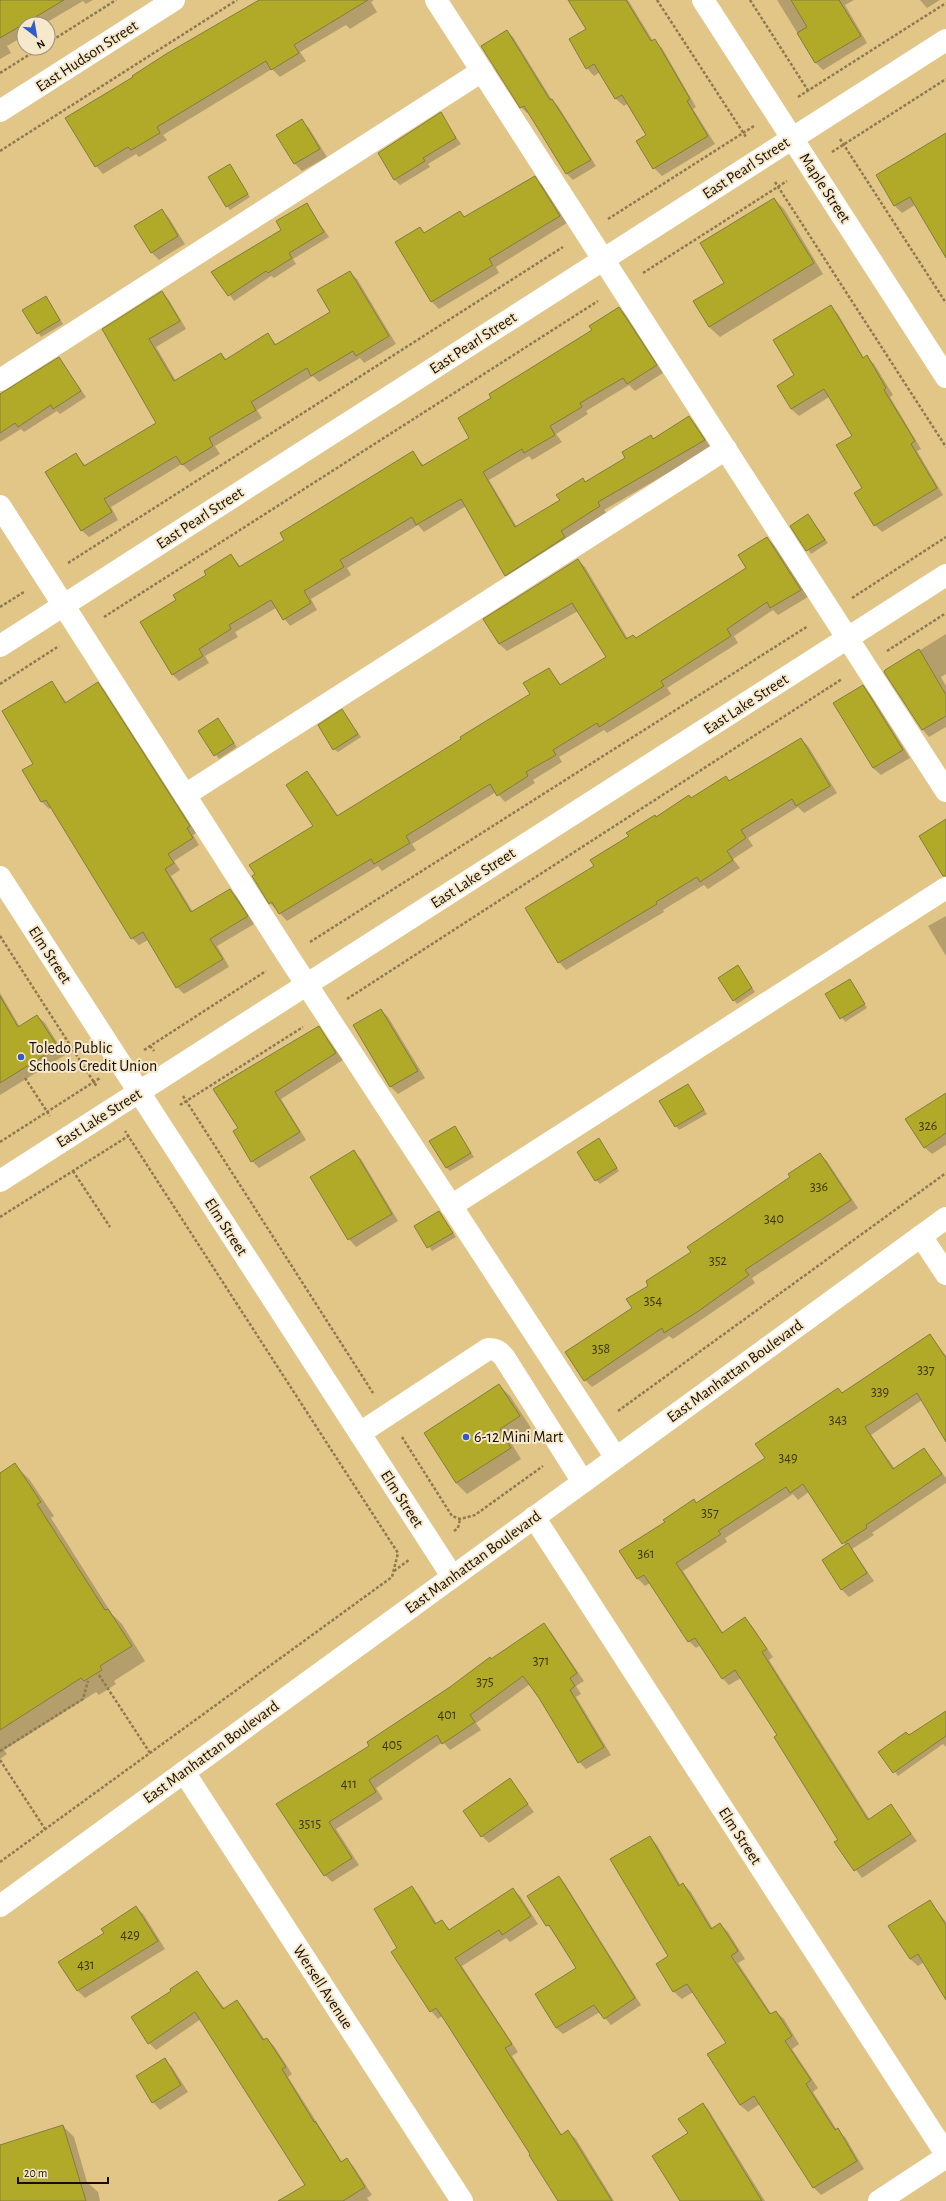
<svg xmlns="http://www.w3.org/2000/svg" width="946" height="2201" viewBox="0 0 946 2201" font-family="'Alegreya Sans',sans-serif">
<rect width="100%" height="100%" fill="#e2c688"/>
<!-- shadow -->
<g fill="#0003">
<path d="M0,0H93L86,4L83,1L44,24H24V36L7,46L11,53L0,59Z"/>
<path d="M260,0H374L371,2L377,12L350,29L346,25L300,52L306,61L280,77L272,69L163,135L167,140L139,157L136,154L103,174L96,166Z"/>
<path d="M569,0H628L653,41H654L662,48L696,107L693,109L715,144L662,176L654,168L647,135L628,103L624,106L616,99L600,72L594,76L587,68V29Z"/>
<path d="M777,0H854L845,5L867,43L823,70L816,63Z"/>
<path d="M920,0H940L927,8Z"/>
<path d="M507,31L513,37L552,100L558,106L596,166L573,180L567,174L529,112L527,113L521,107Z"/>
<path d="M440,114L461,144L428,164L430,167L400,185L394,179Z"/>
<path d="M302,121L309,128L327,157L302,171L295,164L278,135Z"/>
<path d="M946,134V256L915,205L902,213L895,206L877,176Z"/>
<path d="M230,165L250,197L230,210L227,206Z"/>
<path d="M534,177L542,185L567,223L496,267L499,273L439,309L432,302L396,243L420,228L425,234L460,212L465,218Z"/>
<path d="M774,199L784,209L823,274L720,337L709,327Z"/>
<path d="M306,204L329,237L293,259L296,264L274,278L271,276L234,301L213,272L283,230Z"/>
<path d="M162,210L169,218L185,244L159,260L151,252Z"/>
<path d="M349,272L357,279L396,344L364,363L360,358L319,382L313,376L257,410L262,418L215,446L220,454L190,472L182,464L111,507L118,520L89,537L81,530L76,455L86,466L158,423L103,330L162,292L169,300L186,329L156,347L176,381L221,354L227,360L268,335L277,345L331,312Z"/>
<path d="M46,297L63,324L41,337L24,311Z"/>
<path d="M831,307L838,314L864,358L867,357L874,364L893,395L890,397L921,449L917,451L943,495L882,532L875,525L863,489L853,436L829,397L799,416L791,409L796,376Z"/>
<path d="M619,308L626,315L663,373L635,391L629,385L586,411L588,414L556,434L562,442L532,460L529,456L489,480L517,527L561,500L582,479L586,483L627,458L650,436L654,439L689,417L696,425L711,448L604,510L607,513L513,582L506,575L466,506L424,532L418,525L347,568L351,575L311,599L317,610L290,626L276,608L235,632L238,637L205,656L209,663L179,681L172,674L178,601L231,555L241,567L285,541L413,452L424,466L471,438L493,399L594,331Z"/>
<path d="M59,358L86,397L60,414L57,411L24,432L21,429L0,442V396Z"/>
<path d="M808,515L828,543L811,554L792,526Z"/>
<path d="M767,538L774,545L808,597L778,615L773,610L734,636L738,643L667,688L671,694L607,733L604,730L559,757L562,762L533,780L535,783L505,802L496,792L412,844L416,850L382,871L378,866L287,921L270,903L315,826L307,772L314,780L339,817L463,740L531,694L549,669L561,685L607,658L578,611L507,651L499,644L485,619L578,560L585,567L628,639H636L747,568Z"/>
<path d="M946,634V674L941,677L946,686V727L929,737L923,730L885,672Z"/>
<path d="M52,682L67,703L97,683L104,690L196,833L193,835L199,845L174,861L180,870L171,876L193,912L230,890L237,897L254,924L217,946L229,967L184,994L177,987L148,940L139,945L132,938L51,807L49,809L42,802L35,764Z"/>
<path d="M863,686L870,694L910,758L881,775L873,768Z"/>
<path d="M342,711L361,737L338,752L334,749Z"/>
<path d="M218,719L237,747L219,759L199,731Z"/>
<path d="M801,739L808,746L837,793L804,813L798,807L748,838L753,846L733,859L740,868L708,889L704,885L663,910L664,912L566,970L559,962L527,908L596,867L630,837L689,796L692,798L726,777L730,781Z"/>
<path d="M946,916V956L928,926Z"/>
<path d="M741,970L755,992L737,1004L734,1000Z"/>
<path d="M853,984L867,1008L845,1022L827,994Z"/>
<path d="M0,993L20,1027L37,1016L45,1023L65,1055L0,1095Z"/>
<path d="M381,1010L388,1017L425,1078L398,1094L391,1087L354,1026Z"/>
<path d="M319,1027L343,1060L281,1099L306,1140L259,1168L252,1161L239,1128Z"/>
<path d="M688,1085L707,1114L679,1130L661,1102Z"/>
<path d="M946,1094V1145L932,1154L924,1147Z"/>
<path d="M455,1127L474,1157L450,1171L447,1168Z"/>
<path d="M602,1143L619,1171L600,1184L596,1180Z"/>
<path d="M354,1152L361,1159L398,1221L356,1247L349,1239Z"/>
<path d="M820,1154L827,1161L858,1208L752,1278L755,1283L673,1339L669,1336L592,1387L585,1380L650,1286Z"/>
<path d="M439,1212L456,1237L432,1251L415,1226Z"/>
<path d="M930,1335L946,1356V1431L922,1400L871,1435L895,1469L924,1449L946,1478V1483L872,1533L874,1535L852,1549L874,1581L849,1597L841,1589L846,1546L810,1491L798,1500L793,1494L725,1538L727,1542L683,1571L723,1633L745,1619L752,1626L773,1657L769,1660L870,1820L891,1806L917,1841L862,1878L836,1843L839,1840L779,1735L741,1678L729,1685L722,1678L701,1645L696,1648L689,1641L650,1583L645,1586L638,1579L621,1551L666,1522L694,1501L697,1504L767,1459L838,1389L843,1393Z"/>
<path d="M499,1385L510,1396L531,1428L510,1441L521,1459L467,1494L456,1483Z"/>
<path d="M15,1465L29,1479L54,1516L51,1518L112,1614L122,1624L145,1661L114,1681L116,1684L99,1695L96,1692L4,1750L7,1754L0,1759V1474Z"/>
<path d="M544,1625L551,1632L584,1681L576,1686L581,1694L576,1697L611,1755L586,1769L579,1762L530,1684L476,1723L481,1730L450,1750L443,1742L376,1788L383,1799L336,1829L359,1865L332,1882L325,1875L278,1805L371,1746L491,1660Z"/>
<path d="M946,1712V1747L943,1744L898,1776L880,1752L909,1736Z"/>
<path d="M510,1780L534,1812L489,1843L482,1836Z"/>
<path d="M650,1837L657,1845L681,1886L683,1884L691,1892L713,1929L720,1924L728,1932L745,1959L738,1963L772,2015L776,2012L784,2019L799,2044L792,2049L818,2088L813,2092L837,2130L845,2137L864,2169L821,2195L813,2187L760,2104L748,2112L740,2105L709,2055L727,2043L693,1992L682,1999L674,1992L657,1964L670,1956Z"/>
<path d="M559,1877L565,1884L641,2005L611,2025L600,2012L563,2034L556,2028L536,1995L578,1969L528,1896Z"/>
<path d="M412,1887L419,1895L437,1924L442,1921L450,1930L513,1889L520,1896L538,1924L510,1942L506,1938L462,1966L518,2052L512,2056L562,2135L568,2132L576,2139L614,2201H559L532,2154L442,2016L438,2019L431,2011L399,1948Z"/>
<path d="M930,1901L946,1922V1996L924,1962L918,1966L910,1959Z"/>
<path d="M136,1907L144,1915L165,1949L85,1998L78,1991L60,1962L105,1933Z"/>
<path d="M197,1972L225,2009L237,2001L244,2009L265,2040L267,2039L274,2046L292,2074L288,2077L342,2162L347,2160L354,2167L372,2195L367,2198L369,2201H291L306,2185L201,2019L156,2050L149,2043L173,1991Z"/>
<path d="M165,2060L172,2067L188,2092L160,2110L153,2102Z"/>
<path d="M703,2104L708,2109L765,2201H681L689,2134Z"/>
<path d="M63,2126L74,2137L87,2182L98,2192L100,2201H0V2146Z"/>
</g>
<!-- building -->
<g fill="#b1aa28" stroke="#827e3f">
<path d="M0,0H64L0,38Z"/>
<path d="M259,0H368L294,45L299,53L271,70L266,61L157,127L160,133L131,150L128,147L95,167L65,118L133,77L132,76L166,54Z"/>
<path d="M568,0H626L651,41L655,39L671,66L690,99L687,101L708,136L653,169L636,141L646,135L622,95L615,99L594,64L586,69L569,39L586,29Z"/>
<path d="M791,0H839L861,36L815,63L797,33L807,27Z"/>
<path d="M507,30L550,100L552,99L591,160L566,174L524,106L520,108L481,46Z"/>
<path d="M441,112L456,138L423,158L425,161L394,180L378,153Z"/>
<path d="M302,119L320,149L294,164L276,135Z"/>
<path d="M946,133V258L910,197L894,206L876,175Z"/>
<path d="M230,164L248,194L226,207L208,177Z"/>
<path d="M535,176L560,216L489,259L493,265L431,302L395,242L420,227L424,233L460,211L464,217Z"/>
<path d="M774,198L814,263L709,327L693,301L724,283L700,243Z"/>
<path d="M307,203L324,232L289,253L292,258L268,273L266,271L228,296L211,272L281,230L276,221Z"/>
<path d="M162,209L178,236L151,253L134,226Z"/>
<path d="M350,271L389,336L356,356L353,351L311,376L307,368L251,402L256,410L209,438L213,446L182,465L176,456L104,499L112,512L81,531L45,472L76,453L84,466L156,423L102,329L162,291L180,321L149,339L174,381L221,353L225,360L268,333L275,345L330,312L317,290Z"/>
<path d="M46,296L60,320L37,334L22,310Z"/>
<path d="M831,305L863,358L867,355L886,388L884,390L915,441L911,444L937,488L874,526L854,493L862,488L836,445L852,436L824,389L791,409L777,386L794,375L773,340Z"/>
<path d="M619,307L657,365L627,384L623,378L580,403L582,407L550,426L555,435L524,453L522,449L483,472L515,527L560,500L556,495L583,478L585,482L625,458L622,452L651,435L653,439L689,416L705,440L598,502L600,506L561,531L565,537L505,576L461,499L416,525L412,517L340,560L344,567L304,591L311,603L283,620L271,600L229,625L231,629L199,649L203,656L172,675L140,622L176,600L173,595L206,575L204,571L231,554L239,567L284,540L280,533L413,451L422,466L469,438L458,418L491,398L489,394L592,330L589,326Z"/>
<path d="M59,357L81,391L53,409L51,405L18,427L15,423L0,433V394Z"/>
<path d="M808,514L825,540L806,551L790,526Z"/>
<path d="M767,537L801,590L770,608L767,602L727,629L731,636L661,681L664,686L599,727L597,723L553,750L556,755L526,772L528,776L497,796L490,784L406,836L410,843L374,864L371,859L279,914L272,902L269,904L252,876L255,874L249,865L313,826L286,785L307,771L337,816L461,739L460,737L530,694L523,683L549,668L560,685L606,657L572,603L499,644L483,619L578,559L626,639L633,635L636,638L746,568L738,555Z"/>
<path d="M919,649L946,695V716L922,730L884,672L885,670Z"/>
<path d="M52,681L65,703L98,682L190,826L187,828L193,838L168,854L174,863L165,869L191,912L230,889L248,916L210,939L223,959L176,988L143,932L131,939L46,800L41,802L22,770L33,764L2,711Z"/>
<path d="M863,685L903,750L873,768L833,703Z"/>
<path d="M342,709L358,734L333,750L318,725Z"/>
<path d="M218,718L234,743L214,756L198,731Z"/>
<path d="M801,738L830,786L796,806L792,799L741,830L746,838L727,851L733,860L700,882L697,877L656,902L657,904L558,963L525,908L594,866L590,860L629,836L626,833L655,815L656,817L689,795L691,798L726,776L729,781Z"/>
<path d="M946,819V876H943L919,836Z"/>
<path d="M738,965L752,988L733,1001L718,978Z"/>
<path d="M850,979L865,1004L840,1019L825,994Z"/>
<path d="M0,996L18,1027L37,1015L58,1047L0,1083Z"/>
<path d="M381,1009L418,1071L390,1087L353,1025Z"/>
<path d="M319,1026L336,1053L275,1092L300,1132L251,1162L233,1131L238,1128L213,1089Z"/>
<path d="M688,1084L704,1110L675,1127L659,1101Z"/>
<path d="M946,1093V1133L924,1148L905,1119Z"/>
<path d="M455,1126L471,1153L446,1168L429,1141Z"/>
<path d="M599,1138L617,1168L595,1181L577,1152Z"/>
<path d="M354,1150L392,1214L348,1240L310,1177Z"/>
<path d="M820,1153L851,1200L745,1270L749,1275L700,1310L664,1333L662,1328L584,1381L565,1352L632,1308L626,1299L648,1286L646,1281L691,1252L687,1247L790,1177L788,1174Z"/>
<path d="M439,1211L453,1233L427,1248L414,1226Z"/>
<path d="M930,1334L946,1358V1442L917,1393L865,1427L893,1469L924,1448L942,1474L866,1525L867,1528L842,1544L803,1484L790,1493L786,1487L718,1531L721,1534L676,1563L722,1633L745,1617L767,1649L762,1652L868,1820L891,1804L911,1834L854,1871L834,1842L838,1840L774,1737L777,1735L735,1670L722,1679L695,1638L688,1642L644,1575L637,1579L619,1551L665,1522L663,1520L694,1499L696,1503L765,1458L755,1444L777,1429L838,1388L842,1393Z"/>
<path d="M499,1384L520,1416L500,1429L511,1448L456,1483L424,1433Z"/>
<path d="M15,1463L41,1502L37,1504L105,1610L108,1609L132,1646L100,1666L102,1670L84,1681L81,1678L0,1730V1473Z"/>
<path d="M848,1543L867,1573L841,1590L822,1560Z"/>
<path d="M544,1623L577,1673L570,1678L575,1686L570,1690L604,1747L578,1763L539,1698L523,1676L470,1715L475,1722L442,1744L437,1735L369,1780L376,1792L329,1822L352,1858L324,1876L276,1804L369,1746L367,1742L450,1687L490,1657L491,1659Z"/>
<path d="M946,1711V1736L893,1773L878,1752L906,1732L909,1735Z"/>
<path d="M510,1778L528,1804L481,1837L463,1811Z"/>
<path d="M650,1836L679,1886L683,1883L711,1929L720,1923L738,1951L731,1956L770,2014L776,2011L792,2036L785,2041L811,2080L806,2084L835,2130L838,2128L857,2161L813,2188L754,2096L740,2105L707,2054L726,2043L687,1984L673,1992L656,1964L668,1956L610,1859Z"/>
<path d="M559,1876L635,1998L604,2019L594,2005L556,2028L535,1994L576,1968L549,1925L546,1926L527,1896Z"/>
<path d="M412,1886L435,1924L442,1920L449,1930L513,1888L531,1916L502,1935L499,1930L455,1958L512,2044L505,2048L561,2135L568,2130L612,2201H558L529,2155L530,2154L445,2021L436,2008L430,2012L391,1952L397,1948L374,1909Z"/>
<path d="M930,1900L946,1925V2000L918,1954L910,1959L888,1926Z"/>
<path d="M136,1906L158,1941L77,1991L58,1962L104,1933L101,1929Z"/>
<path d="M197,1971L223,2009L237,2000L263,2040L267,2038L286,2067L282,2069L314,2122L315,2121L341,2162L347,2158L365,2187L343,2201H278L305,2185L195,2012L148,2044L131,2017L171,1991L170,1989Z"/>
<path d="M165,2058L181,2085L152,2103L136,2076Z"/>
<path d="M703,2103L762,2201H680L652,2156L688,2133L678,2119Z"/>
<path d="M63,2125L86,2201H0V2145Z"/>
</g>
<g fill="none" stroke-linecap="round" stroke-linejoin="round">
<!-- path -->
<g stroke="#8e7a50" stroke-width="2.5" stroke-dasharray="3 2" stroke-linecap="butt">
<path d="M657,0L746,137"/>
<path d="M750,0L809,92"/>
<path d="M48,43L116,0"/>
<path d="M0,73L40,48"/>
<path d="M798,97L946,3"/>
<path d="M840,139L946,303"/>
<path d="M0,151L237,0"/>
<path d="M832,152L946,79"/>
<path d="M775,182L946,447"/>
<path d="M608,219L754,126"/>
<path d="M643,273L787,181"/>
<path d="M68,563L563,247"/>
<path d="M852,598L946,537"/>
<path d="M0,607L24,592"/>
<path d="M104,617L598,301"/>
<path d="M887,651L946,613"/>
<path d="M0,684L59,646"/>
<path d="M0,936L97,1087"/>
<path d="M310,942L808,626"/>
<path d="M347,999L842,679"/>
<path d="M150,1046L154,1051"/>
<path d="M144,1050L266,971"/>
<path d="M25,1078L50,1116"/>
<path d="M183,1096L373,1393"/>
<path d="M180,1105L303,1027"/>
<path d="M0,1142L100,1078"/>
<path d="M73,1171L110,1227"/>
<path d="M0,1217L130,1135"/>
<path d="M618,1411L946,1173"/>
<path d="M402,1437L452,1516L460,1519L475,1515L543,1466"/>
<path d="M454,1531L458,1528L460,1519"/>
<path d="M394,1571L409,1560"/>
<path d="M99,1675L150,1753"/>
<path d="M0,1751L83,1699L88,1681"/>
<path d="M0,1760L45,1829"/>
<path d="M0,1862L392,1577L398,1553L125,1131"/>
</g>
<!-- minor -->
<g stroke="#fff" stroke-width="22">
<path d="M436,0L946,791"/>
<path d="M703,0L946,377"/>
<path d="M0,111L174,0"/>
<path d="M0,380L482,71"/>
<path d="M0,506L288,956L616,1458"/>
<path d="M0,646L946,40"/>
<path d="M185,795L726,449"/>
<path d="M0,877L452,1576"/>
<path d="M0,1181L946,575"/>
<path d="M451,1206L946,888"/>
<path d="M921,1236L946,1274"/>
<path d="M360,1433L488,1349C496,1349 499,1351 504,1357L583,1482"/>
<path d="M534,1517L946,2154"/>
<path d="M184,1772L462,2201"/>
<path d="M879,2201L946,2157"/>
</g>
<!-- major -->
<path stroke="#fff" stroke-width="22" d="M0,1906L946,1218"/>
</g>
<!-- markers -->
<g fill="#335aca" stroke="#f6e8ca" stroke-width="1.5">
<circle cx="21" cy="1057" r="4"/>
<circle cx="466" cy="1437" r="4"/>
</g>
<g text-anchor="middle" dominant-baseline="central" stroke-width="4" stroke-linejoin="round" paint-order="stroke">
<!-- number labels -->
<g font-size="14" fill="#3e350a">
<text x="928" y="1126">326</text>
<text x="819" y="1187">336</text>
<text x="774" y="1219">340</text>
<text x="718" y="1261">352</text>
<text x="653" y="1301">354</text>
<text x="601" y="1349">358</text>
<text x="926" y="1370">337</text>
<text x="880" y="1392">339</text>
<text x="838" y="1420">343</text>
<text x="788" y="1458">349</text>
<text x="710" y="1513">357</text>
<text x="646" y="1554">361</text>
<text x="541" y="1661">371</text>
<text x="485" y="1682">375</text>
<text x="447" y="1715">401</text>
<text x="392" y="1745">405</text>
<text x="349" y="1784">411</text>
<text x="310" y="1824">3515</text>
<text x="130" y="1935">429</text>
<text x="86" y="1965">431</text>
</g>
<!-- street labels -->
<g font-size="16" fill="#180e00" stroke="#f6e8ca">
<text transform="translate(87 56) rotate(-33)">East Hudson Street</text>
<text transform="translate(746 168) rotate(-33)">East Pearl Street</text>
<text transform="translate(825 188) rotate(57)">Maple Street</text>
<text transform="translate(473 343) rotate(-33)">East Pearl Street</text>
<text transform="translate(200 518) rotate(-33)">East Pearl Street</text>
<text transform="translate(746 704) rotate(-33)">East Lake Street</text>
<text transform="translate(473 878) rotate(-33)">East Lake Street</text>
<text transform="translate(50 955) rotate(57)">Elm Street</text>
<text transform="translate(99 1118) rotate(-32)">East Lake Street</text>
<text transform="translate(226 1227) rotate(57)">Elm Street</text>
<text transform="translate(735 1371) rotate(-36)">East Manhattan Boulevard</text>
<text transform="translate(402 1499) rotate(57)">Elm Street</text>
<text transform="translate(473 1562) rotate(-36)">East Manhattan Boulevard</text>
<text transform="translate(211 1752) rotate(-36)">East Manhattan Boulevard</text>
<text transform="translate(740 1836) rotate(57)">Elm Street</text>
<text transform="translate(323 1987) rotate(57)">Wersell Avenue</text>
</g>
<!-- poi labels -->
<g font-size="16" fill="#180e00" stroke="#f6e8ca" text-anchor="start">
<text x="29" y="1048">Toledo Public<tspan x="29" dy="18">Schools Credit Union</tspan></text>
<text x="474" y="1437">6-12 Mini Mart</text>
</g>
</g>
<!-- north arrow -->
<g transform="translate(36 36) rotate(149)"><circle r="19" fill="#f6e8ca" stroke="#9d9179"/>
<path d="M0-3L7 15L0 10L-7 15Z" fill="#335aca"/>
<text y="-6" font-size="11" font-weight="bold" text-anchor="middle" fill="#180e00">N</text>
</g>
<!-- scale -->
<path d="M18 2177v6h90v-6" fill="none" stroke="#180e00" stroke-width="2"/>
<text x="24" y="2177" font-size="12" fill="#180e00" stroke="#f6e8ca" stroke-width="3" paint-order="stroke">20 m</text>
</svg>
